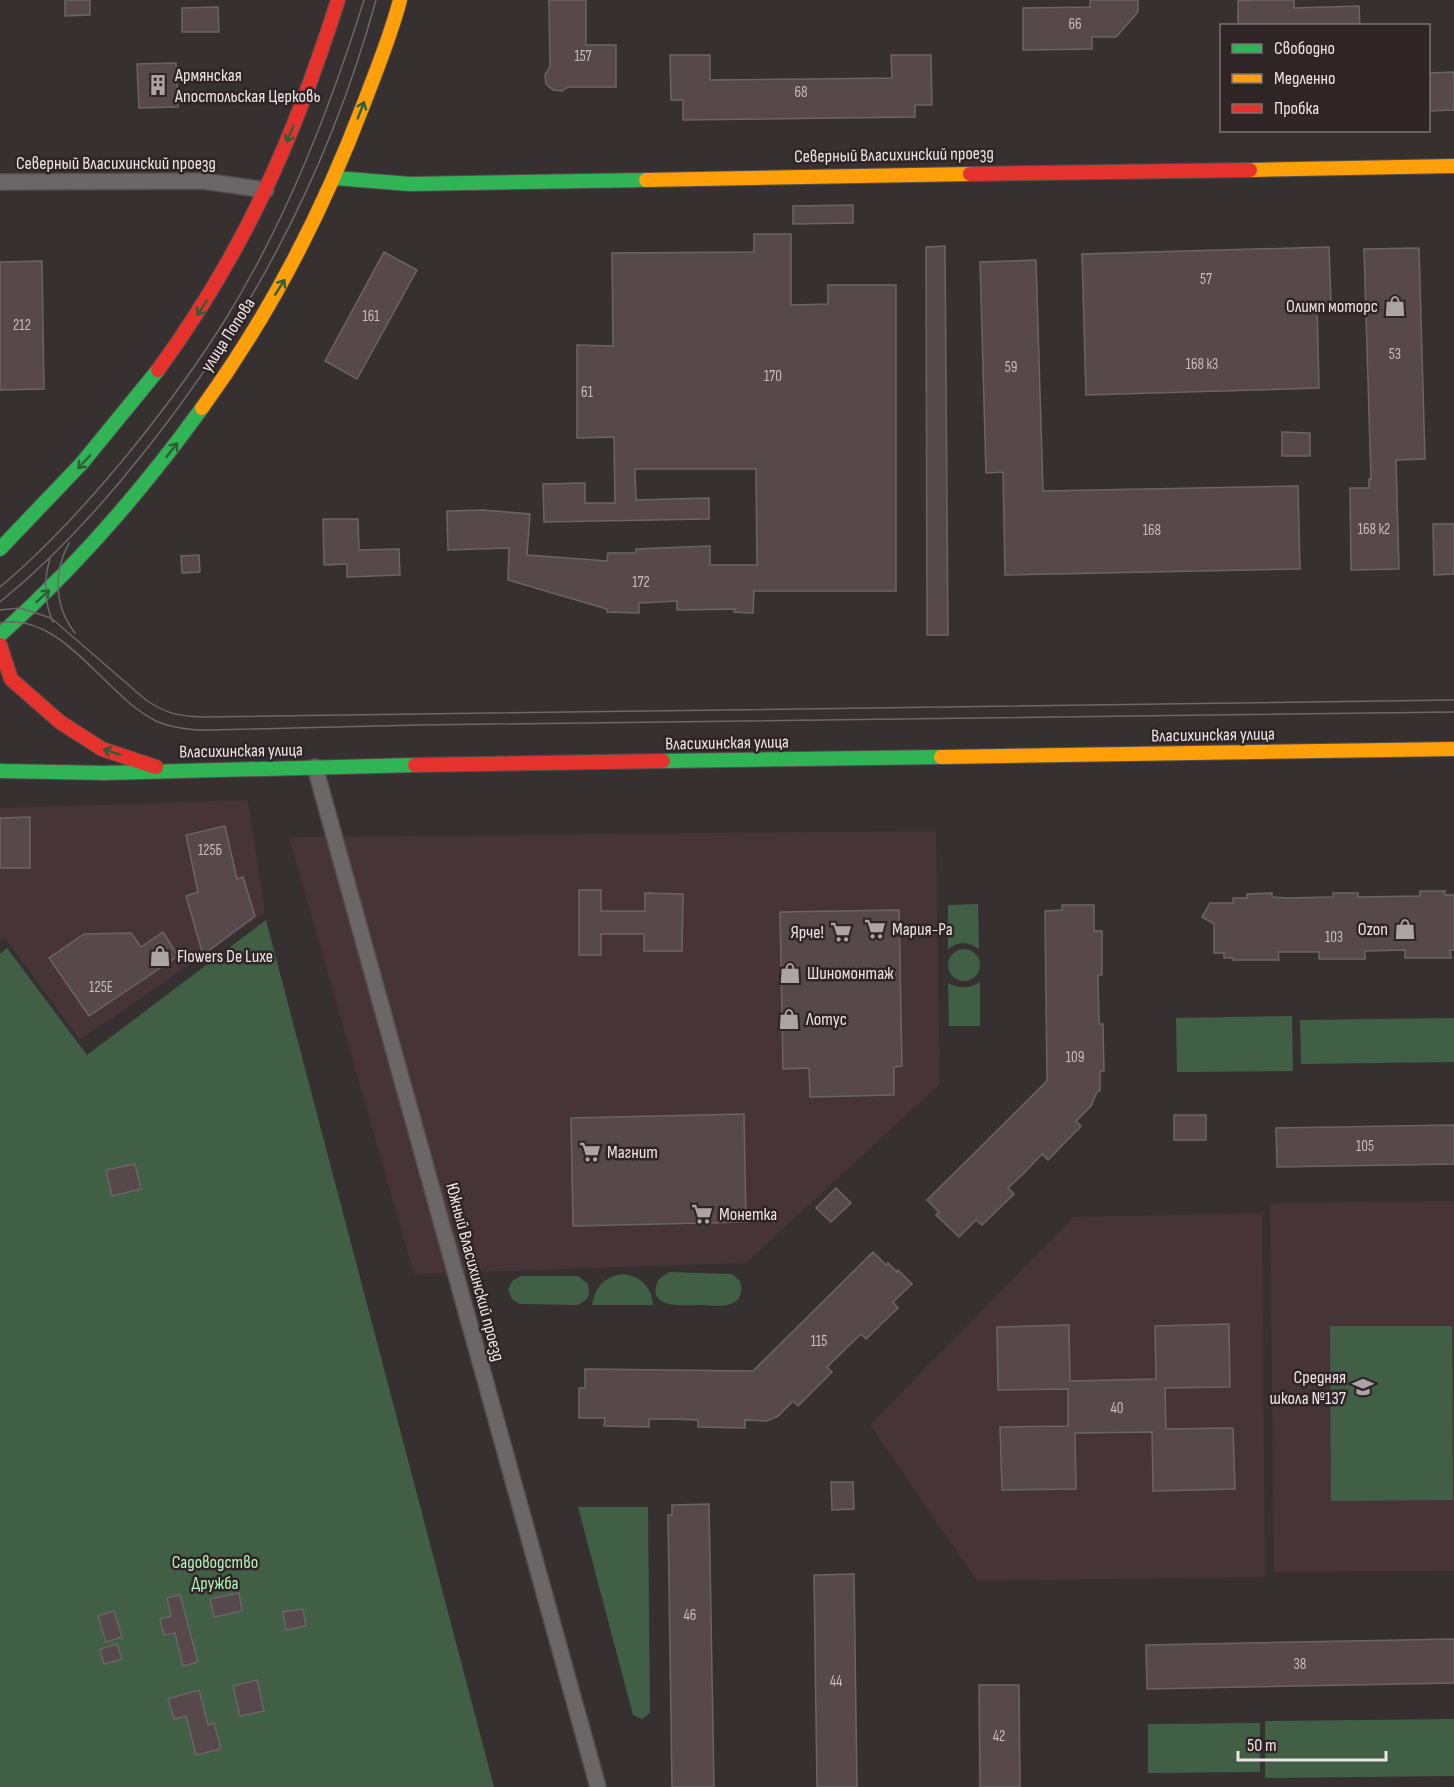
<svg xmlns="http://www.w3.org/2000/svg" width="1454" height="1787" viewBox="0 0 1454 1787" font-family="'Sofia Sans Condensed',sans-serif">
<rect width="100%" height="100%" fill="#363031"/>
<!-- built -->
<g fill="#463437">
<path d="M248,800L265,913L80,1040L5,938L0,941V808Z"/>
<path d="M936,831L940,1084L746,1263L414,1274L289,837Z"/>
<path d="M1454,1201V1571L1274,1572L1270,1203Z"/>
<path d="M1262,1213L1265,1577L977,1581L870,1425L1073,1217Z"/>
</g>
<!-- green -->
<g fill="#405f44">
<path d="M978,904L979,949C968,942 959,941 948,949V905Z"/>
<path d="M266,920L494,1787H0V954L7,948L87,1055Z"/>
<circle cx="964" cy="965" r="16"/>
<path d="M980,982V1026H949L948,983C960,989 969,989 980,982Z"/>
<path d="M1292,1016L1293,1071L1177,1072L1176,1018Z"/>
<path d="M1454,1018V1062L1301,1064L1300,1020Z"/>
<path d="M669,1272L732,1274L740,1281C742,1289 742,1297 735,1302C726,1308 712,1305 702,1305C685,1305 643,1310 659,1279Z"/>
<path d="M622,1274C641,1276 651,1286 653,1305H592C595,1287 604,1277 622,1274Z"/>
<path d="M521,1276H578L588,1284L589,1295L587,1299L578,1305L520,1304L512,1299L508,1290L512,1281Z"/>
<path d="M1330,1326H1452L1453,1500L1331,1501Z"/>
<path d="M578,1507H648L650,1713L642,1719L633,1715Z"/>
<path d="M1454,1719V1776L1265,1778V1721Z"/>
<path d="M1260,1723V1772L1148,1773V1724Z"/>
</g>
<!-- building -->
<g fill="#56484b" stroke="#6a6565" stroke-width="1.5">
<path d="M65,0H90V15L65,16Z"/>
<path d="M549,0H586V45H616V87H568L562,91L553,90L546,84L545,75L550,67Z"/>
<path d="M1090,0H1138V12L1116,37H1092V49L1023,50V8L1090,7Z"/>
<path d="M1255,0H1294V8L1359,6L1360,26H1238V1Z"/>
<path d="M218,7L219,32H182V8Z"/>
<path d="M670,55H710V80L892,78L891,55H931L932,105H915V117L683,120V100H671Z"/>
<path d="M176,63L178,107L139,108L137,64Z"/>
<path d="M1454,72V110L1428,111V73Z"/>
<path d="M853,205V223L793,224V206Z"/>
<path d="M754,234H791V305L828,304V285H896V591H754L753,613L734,612L735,609L677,610V601L639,603V613L607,612V609L508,580L509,548L448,550L447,511L483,510L530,514L527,555L607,561L608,553H636V549L710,546V565H757L756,469H635L636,500L709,498V519L544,522L543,484L585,483V503H615L614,437L577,438V345L613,346L612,253L754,252Z"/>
<path d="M945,246L948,635H927L926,247Z"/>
<path d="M1329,247L1331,304L1317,305L1319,388L1086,395L1082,254Z"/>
<path d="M1419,248L1425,459L1396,460L1399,569L1351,570L1350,488H1369V479H1371L1364,249Z"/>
<path d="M384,252L417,270L357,379L325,361Z"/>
<path d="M1036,260L1043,491L1298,486L1300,569L1005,575L1003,472L986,473L980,262Z"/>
<path d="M42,261L44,389L0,390V262Z"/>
<path d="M1282,432L1310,433V456H1282Z"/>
<path d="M323,519H358L359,550L399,549L400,575L347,577V564L324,565Z"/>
<path d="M1433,524H1454V574L1434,575Z"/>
<path d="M199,555L200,572L182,573L181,556Z"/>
<path d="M30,817V868H0V818Z"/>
<path d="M225,826L237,879L243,877L255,916L203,955L186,896L198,892L186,835Z"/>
<path d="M579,890H601V911H645V893L683,894L682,951H644V934H601V955H579Z"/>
<path d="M1420,891H1445V895H1454V950H1450L1451,958H1405V950L1365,951V959H1319V952H1278L1279,960H1233V958H1224V953H1214V924L1202,917L1210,903H1233V898H1247V894L1272,893V897L1286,898L1333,897V893H1358V897L1420,896Z"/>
<path d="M1062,905H1094V931H1102V975H1098L1099,1024H1103L1104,1071H1100V1091L1097,1092L1091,1106L1076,1121L1081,1126L1048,1160L1042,1154L1023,1174L1008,1188L1014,1194L982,1225L976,1220L959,1237L936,1215L939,1212L927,1200L1047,1081L1045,911L1062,910Z"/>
<path d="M899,910L902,1066L894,1067V1095L810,1097L809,1068L783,1069L780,912Z"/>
<path d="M163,932L178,956L89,1016L49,958L84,934L131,933L141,947Z"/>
<path d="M744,1114L746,1222L573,1226L571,1118Z"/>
<rect x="1174" y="1115" width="32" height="25"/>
<path d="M1454,1125V1164L1277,1167L1276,1128Z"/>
<path d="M135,1164L141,1189L112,1196L106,1170Z"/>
<path d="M836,1188L851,1203L831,1222L816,1208Z"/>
<path d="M873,1252L886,1265L888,1263L897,1272L898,1270L912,1284L893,1302L898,1308L866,1339L861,1334L827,1367L832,1372L798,1406L793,1401L778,1416L767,1421L745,1420V1428L698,1427V1420L672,1419H649V1427L604,1426L605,1418H579V1388H585V1369L753,1371Z"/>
<path d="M1229,1324L1230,1387L1165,1388L1166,1429L1233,1428L1235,1489L1153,1491L1152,1432L1075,1433L1076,1489L1002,1490L1000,1427L1068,1426V1389L998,1390L997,1327L1069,1325L1070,1381L1156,1379L1155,1326Z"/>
<path d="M831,1482H853L854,1509L832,1510Z"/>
<path d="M709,1504L714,1787H672L668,1515H672V1505Z"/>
<path d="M854,1574L857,1787H817L814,1575Z"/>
<path d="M239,1593L242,1611L214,1617L210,1599Z"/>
<path d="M180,1595L198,1662L183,1666L175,1633L164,1635L160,1619L171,1616L167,1598Z"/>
<path d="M303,1609L306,1626L286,1630L283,1612Z"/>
<path d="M114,1611L122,1637L106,1642L98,1616Z"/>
<path d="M1454,1639V1683L1147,1689L1146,1645Z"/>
<path d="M117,1644L122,1659L104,1664L100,1649Z"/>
<path d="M257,1680L264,1711L240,1716L233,1686Z"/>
<path d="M979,1685H1019L1020,1787H980Z"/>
<path d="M199,1690L208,1725L214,1723L221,1749L196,1755L186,1716L174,1719L168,1699Z"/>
</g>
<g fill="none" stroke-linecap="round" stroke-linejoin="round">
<defs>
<g id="street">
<path d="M0,182L203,181L266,190"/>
<path d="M315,767L598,1787"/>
</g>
<g id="fast">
<path d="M335,178L410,184L646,180"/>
<path d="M0,549L82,463L158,370"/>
<path d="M0,635C76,567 142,491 202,408"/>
<path d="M663,761L941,757"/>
<path d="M0,771L105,773L415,765"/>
</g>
<g id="slow">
<path d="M1250,170L1454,166"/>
<path d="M646,180L970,174"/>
<path d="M202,408C271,313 322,214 364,103C377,69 391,35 400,0"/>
<path d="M941,757L1454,749"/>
</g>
<g id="jam">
<path d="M970,174L1250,170"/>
<path d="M158,370C244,252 294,139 338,0"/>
<path d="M0,645L11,679L60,722L102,749L156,767"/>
<path d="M415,765L663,761"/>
</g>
</defs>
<!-- street casing -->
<use href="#street" stroke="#534d4e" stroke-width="18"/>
<!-- fast casing -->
<use href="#fast" stroke="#534d4e" stroke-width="16"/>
<!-- slow casing -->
<use href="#slow" stroke="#534d4e" stroke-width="16"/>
<!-- jam casing -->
<use href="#jam" stroke="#534d4e" stroke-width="16"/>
<!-- street -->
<use href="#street" stroke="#6b6667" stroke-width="15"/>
<!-- fast -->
<use href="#fast" stroke="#30b455" stroke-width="14"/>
<!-- slow -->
<use href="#slow" stroke="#ff9f0a" stroke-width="14"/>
<!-- jam -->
<use href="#jam" stroke="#e5322d" stroke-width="14"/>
<!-- tram -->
<g stroke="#6c6768" stroke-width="1.5">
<path d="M69,543C53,572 54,606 75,633"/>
<path d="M50,558C44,579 44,602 53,622"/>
<path d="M0,587C49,546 92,498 132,449C165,408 197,365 225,320C286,221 329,111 364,0"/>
<path d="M0,602C53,559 99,509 141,456C250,321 330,167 376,0"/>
<path d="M0,610L20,608L51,618L146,700C167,714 178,716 203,717L1454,700"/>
<path d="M0,623C61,610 106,697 156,721C185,734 220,729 251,729C307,728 363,726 419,725L1454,712"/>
</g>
</g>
<!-- one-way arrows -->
<defs><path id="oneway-shaft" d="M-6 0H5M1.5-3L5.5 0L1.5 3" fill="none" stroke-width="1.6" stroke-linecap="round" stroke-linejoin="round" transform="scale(1.5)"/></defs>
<g stroke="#2f5e39">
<use href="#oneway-shaft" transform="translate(361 110) rotate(-69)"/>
<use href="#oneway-shaft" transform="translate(290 134) rotate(113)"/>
<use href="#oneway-shaft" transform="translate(280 287) rotate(-58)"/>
<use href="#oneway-shaft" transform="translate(202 308) rotate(123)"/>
<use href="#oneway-shaft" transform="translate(172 450) rotate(-52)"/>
<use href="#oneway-shaft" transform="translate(84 462) rotate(133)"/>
<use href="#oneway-shaft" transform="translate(43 596) rotate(-43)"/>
<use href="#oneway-shaft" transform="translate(112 752) rotate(-162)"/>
</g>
<!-- icons -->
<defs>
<symbol id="building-bare" viewBox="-9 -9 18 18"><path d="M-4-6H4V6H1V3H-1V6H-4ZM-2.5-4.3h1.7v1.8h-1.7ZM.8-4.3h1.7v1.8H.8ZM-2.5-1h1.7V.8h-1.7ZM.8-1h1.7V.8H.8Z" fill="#aca5a6" stroke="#2f2426" stroke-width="2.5" paint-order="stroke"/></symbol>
<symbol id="shop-bare" viewBox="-9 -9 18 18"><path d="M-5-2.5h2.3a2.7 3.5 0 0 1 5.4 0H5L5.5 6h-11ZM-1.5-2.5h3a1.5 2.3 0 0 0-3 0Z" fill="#aca5a6" stroke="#2f2426" stroke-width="2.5" paint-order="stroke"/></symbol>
<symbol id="supermarket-bare" viewBox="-9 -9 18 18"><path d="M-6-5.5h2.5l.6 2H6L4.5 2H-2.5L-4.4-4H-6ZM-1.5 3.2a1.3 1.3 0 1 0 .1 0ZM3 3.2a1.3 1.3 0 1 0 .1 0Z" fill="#aca5a6" stroke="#2f2426" stroke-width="2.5" paint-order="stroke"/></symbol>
<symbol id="school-bare" viewBox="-9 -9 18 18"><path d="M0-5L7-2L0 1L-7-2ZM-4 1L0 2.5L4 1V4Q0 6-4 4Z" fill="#aca5a6" stroke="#2f2426" stroke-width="2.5" paint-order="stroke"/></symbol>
</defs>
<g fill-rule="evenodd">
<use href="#building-bare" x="143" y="70" width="30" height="30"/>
<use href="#shop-bare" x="1380" y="291" width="30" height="30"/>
<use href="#supermarket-bare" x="860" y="914" width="30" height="30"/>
<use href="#shop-bare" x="1390" y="914" width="30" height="30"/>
<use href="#supermarket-bare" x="826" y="917" width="30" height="30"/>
<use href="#shop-bare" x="145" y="941" width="30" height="30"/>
<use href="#shop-bare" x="775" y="958" width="30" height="30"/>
<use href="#shop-bare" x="774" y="1004" width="30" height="30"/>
<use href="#supermarket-bare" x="575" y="1137" width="30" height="30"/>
<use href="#supermarket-bare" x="687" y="1199" width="30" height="30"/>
<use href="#school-bare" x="1348" y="1372" width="30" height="30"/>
</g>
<g text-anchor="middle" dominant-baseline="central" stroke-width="5" stroke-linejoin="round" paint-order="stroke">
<!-- number labels -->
<g font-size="15" fill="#c6bdbe">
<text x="1075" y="24">66</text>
<text x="583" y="56">157</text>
<text x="801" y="92">68</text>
<text x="1206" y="279">57</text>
<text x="371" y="316">161</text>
<text x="22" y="325">212</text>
<text x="1395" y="354">53</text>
<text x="1202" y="364">168 к3</text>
<text x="1011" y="367">59</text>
<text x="773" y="376">170</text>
<text x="587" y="392">61</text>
<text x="1374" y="529">168 к2</text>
<text x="1152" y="530">168</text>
<text x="641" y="582">172</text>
<text x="210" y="850">125Б</text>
<text x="1334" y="937">103</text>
<text x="101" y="987">125Е</text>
<text x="1075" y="1057">109</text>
<text x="1365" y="1146">105</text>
<text x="819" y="1341">115</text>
<text x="1117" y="1408">40</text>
<text x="690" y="1615">46</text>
<text x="1300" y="1664">38</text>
<text x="836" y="1681">44</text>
<text x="999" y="1736">42</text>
</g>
<!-- poi labels -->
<g font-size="18" fill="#ece4e5" stroke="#2f2426" text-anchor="start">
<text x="175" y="75">Армянская<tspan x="175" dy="21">Апостольская Церковь</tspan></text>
<text x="1378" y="306" text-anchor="end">Олимп моторс</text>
<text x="892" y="929">Мария-Ра</text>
<text x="1388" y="929" text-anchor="end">Ozon</text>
<text x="824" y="932" text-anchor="end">Ярче!</text>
<text x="177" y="956">Flowers De Luxe</text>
<text x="807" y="973">Шиномонтаж</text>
<text x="806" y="1019">Лотус</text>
<text x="607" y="1152">Магнит</text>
<text x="719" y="1214">Монетка</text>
<text x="1346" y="1377" text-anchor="end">Средняя<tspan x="1346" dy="21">школа №137</tspan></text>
</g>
<!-- street labels -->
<g font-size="18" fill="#ece4e5" stroke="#2f2426">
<text transform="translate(894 155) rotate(-1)">Северный Власихинский проезд</text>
<text x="116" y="163">Северный Власихинский проезд</text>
<text transform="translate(228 335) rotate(-57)">улица Попова</text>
<text transform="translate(1213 735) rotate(-1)">Власихинская улица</text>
<text transform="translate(727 743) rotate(-1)">Власихинская улица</text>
<text transform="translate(241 751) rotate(-1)">Власихинская улица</text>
<text transform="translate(475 1272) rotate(75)">Южный Власихинский проезд</text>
</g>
<!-- park labels -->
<g font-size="18" fill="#aef4b8" stroke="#2f2426">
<text x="215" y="1562">Садоводство<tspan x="215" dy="21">Дружба</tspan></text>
</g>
</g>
<!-- legend -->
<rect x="1220" y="24" width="210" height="108" fill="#2f2426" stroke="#7b7172" stroke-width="1.5"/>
<rect x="1232" y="44" width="30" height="9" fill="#30b455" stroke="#7b7172" stroke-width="1.5"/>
<text x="1274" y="54" font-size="18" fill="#ece4e5">Свободно</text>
<rect x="1232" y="74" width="30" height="9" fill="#ff9f0a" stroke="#7b7172" stroke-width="1.5"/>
<text x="1274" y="84" font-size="18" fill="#ece4e5">Медленно</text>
<rect x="1232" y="104" width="30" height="9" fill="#e5322d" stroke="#7b7172" stroke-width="1.5"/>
<text x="1274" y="114" font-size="18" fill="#ece4e5">Пробка</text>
<!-- scale -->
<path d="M1238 1751v9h148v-9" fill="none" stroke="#ece4e5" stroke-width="3"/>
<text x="1247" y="1751" font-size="18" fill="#ece4e5" stroke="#2f2426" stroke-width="4.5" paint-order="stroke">50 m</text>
</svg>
